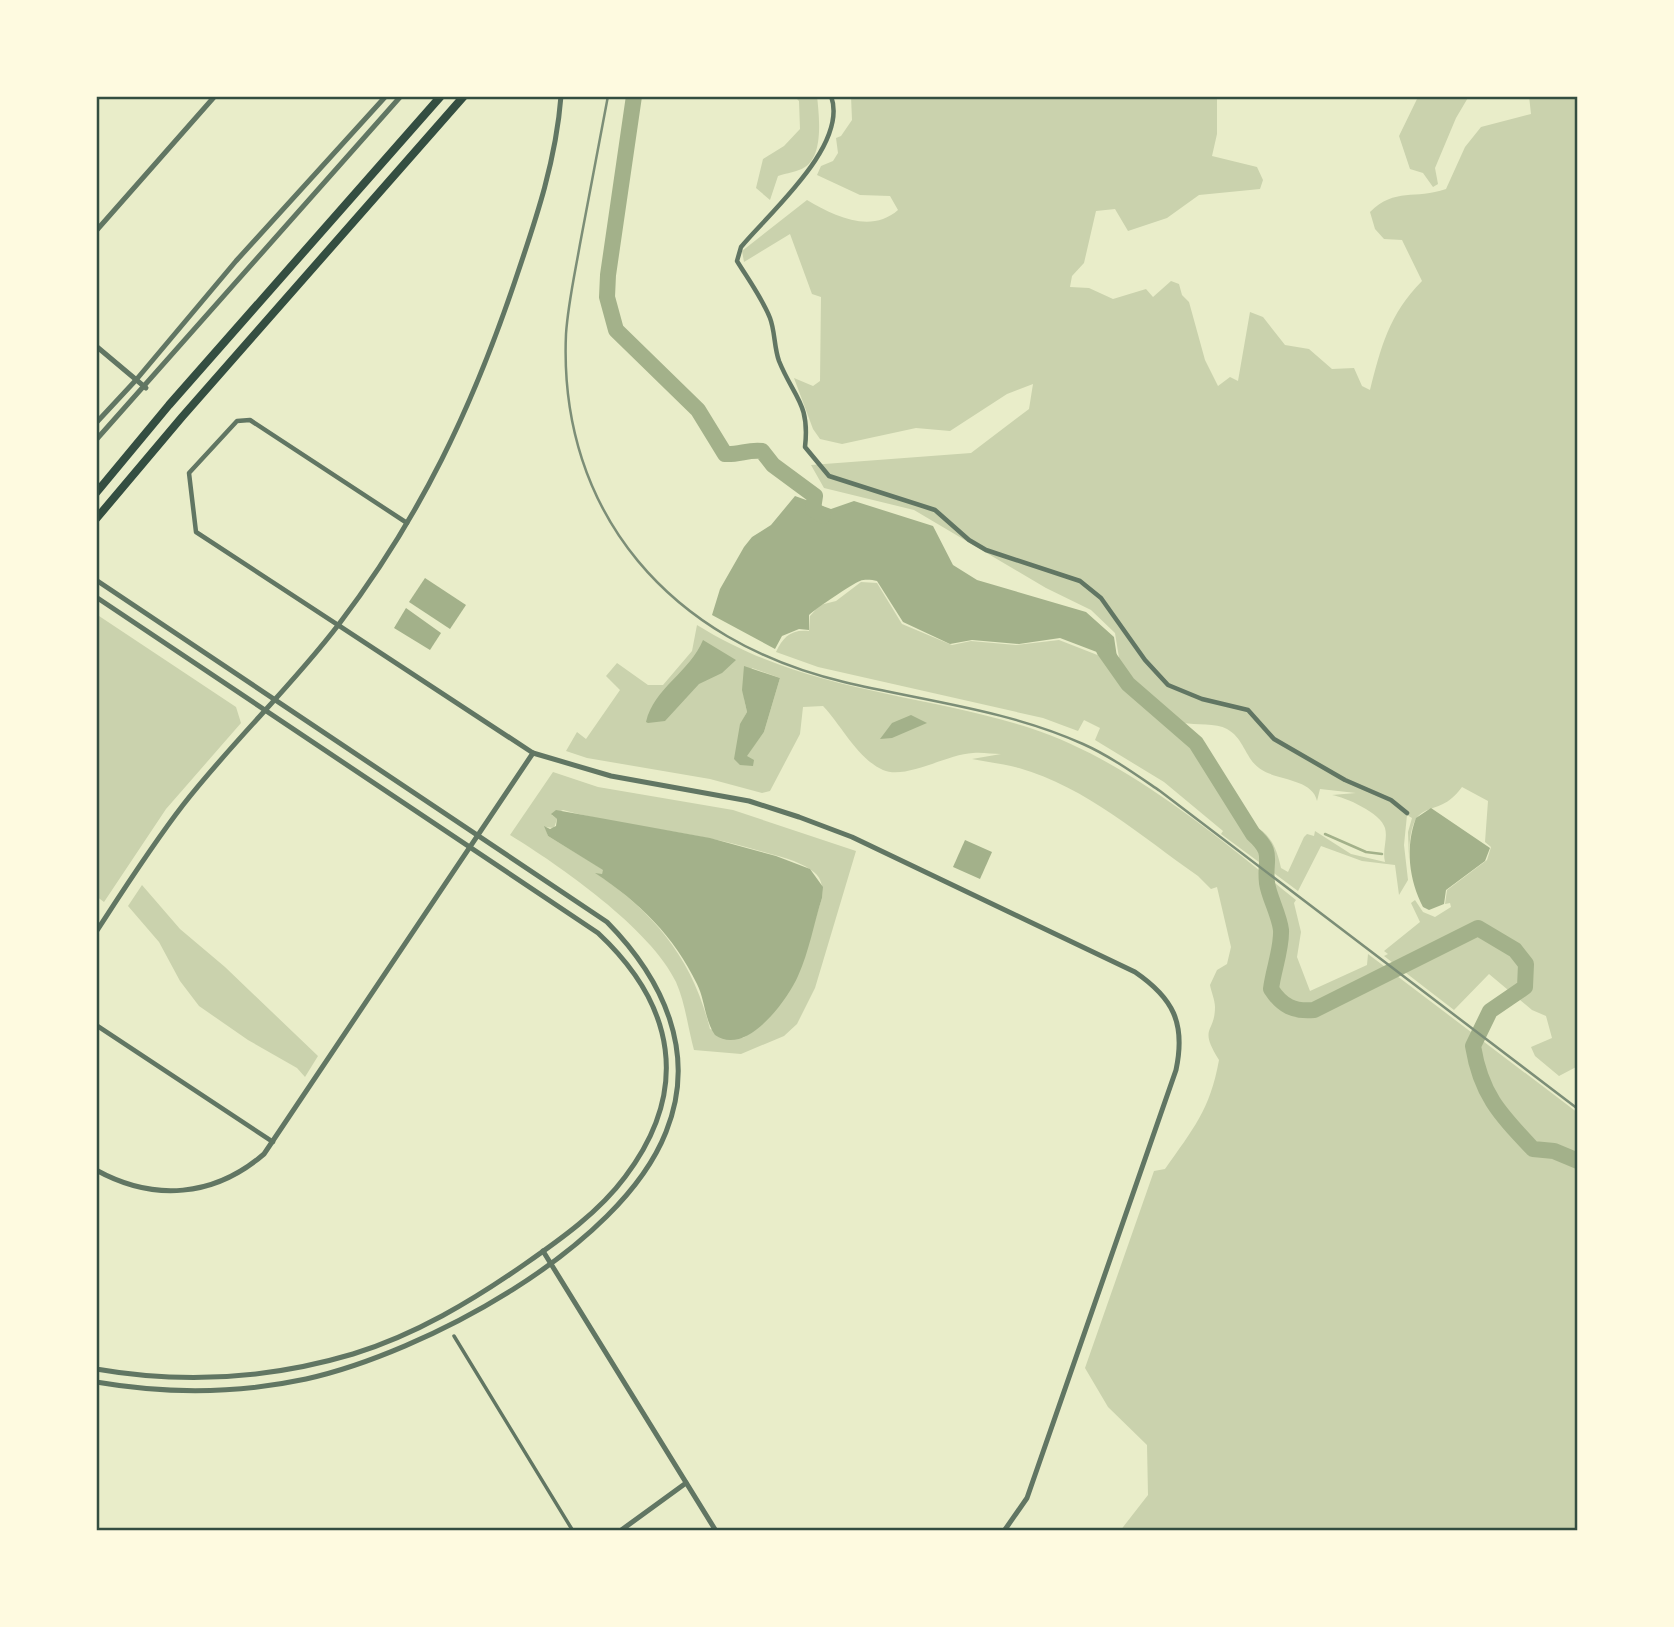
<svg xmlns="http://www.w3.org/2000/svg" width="1674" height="1627" viewBox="0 0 1674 1627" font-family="'PT Sans',sans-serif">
<rect width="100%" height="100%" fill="#e9edc9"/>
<!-- green -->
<g fill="#cad2ad" fill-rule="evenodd">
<path d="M794,96H817C819,115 824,155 805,167C798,172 786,173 778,176L770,200L756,188L763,159L784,146L800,129L799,101Z"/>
<path d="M851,96H1217V134L1212,156L1257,167L1263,180L1260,189L1199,195L1167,218L1128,231L1115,209L1096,211L1084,263L1072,276L1070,287L1089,288L1113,299L1146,289L1153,297L1171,281L1179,284L1182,295L1189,302L1205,360L1218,386L1230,377L1238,381L1250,312L1263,317L1285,345L1309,349L1332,369L1354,368L1362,386L1370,390C1381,347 1389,314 1422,281L1402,240L1384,239L1375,229L1370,212C1395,187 1415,200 1446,189L1465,147L1481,127L1531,114L1529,96H1578V1066L1559,1076L1535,1056L1531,1047L1552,1038L1546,1016L1532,1010L1489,974L1454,1010L1384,956L1388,954L1384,951L1420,922L1411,903L1415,900L1423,912L1435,917L1451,907L1450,903L1445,904L1447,890L1487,860L1491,847L1485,842L1488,801L1462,787C1435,825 1410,788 1409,860L1408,832L1412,818L1407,815L1404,845L1408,880L1399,895L1395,865L1362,861L1321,846L1298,891L1221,834L1223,831L1164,782L1095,740L1100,728L1084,720L1078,731L1043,718L818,667L776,652C783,637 791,629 809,631L810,616L820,605L836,601L861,582L877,583L902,624L952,645L971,641L1016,645L1059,640L1100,656L1111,672L1120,664L1115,633L1091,610L1046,588L914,510L824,488L811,465L971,453L1029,409L1033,384L1007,394L950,431L916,428L842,444L820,439L813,429L794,378L813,386L820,381L821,297L812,294L790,234L744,262L742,251L807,200C834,216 871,234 898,210L890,196L860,195L817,175L821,166L833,161L838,153L836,138L841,136L852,120ZM1183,723C1196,725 1216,723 1227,729C1245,739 1245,760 1262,770C1277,780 1313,779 1317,801L1320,789L1356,793L1332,795C1345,797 1381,813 1385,828C1388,839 1382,850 1385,862L1351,854L1315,831L1314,836L1307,834L1304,837L1288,872L1281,868C1275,840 1266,828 1238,819L1216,778L1190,742Z"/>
<path d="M1414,96H1469L1456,118L1435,168L1438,184L1433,187L1423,173L1410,169L1399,136L1417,99Z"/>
<path d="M96,614L236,707L241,723L166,809L104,902L96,896Z"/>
<path d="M697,625C807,693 912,691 1030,728C1126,759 1218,837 1296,900L1294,903L1301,932L1297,957L1310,991L1367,965L1368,954L1578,1113V1531H1120L1148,1495L1147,1445L1108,1407L1085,1368L1154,1171L1165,1169C1193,1129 1210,1110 1219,1060C1198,1026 1215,1034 1215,1007C1215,1000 1211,991 1210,985L1217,970L1227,964L1231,947L1217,887L1211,889L1198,876C1142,837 1086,787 1019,768C1004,764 987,762 972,759L1001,754C992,754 982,752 973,753C947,754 906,780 883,770C857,758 842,726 823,706L803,707L800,734L770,791L762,793L710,779L587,758L566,751L577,732L586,739L620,690L606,676L617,663L648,685H663L692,651ZM752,668L780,678L764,732L746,756C740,738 737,729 747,712C743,694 740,684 752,668Z"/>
<path d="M553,772L598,787L733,810L856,851L815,988L797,1024L784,1036L741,1054L694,1050C688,1028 685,1002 676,982C651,929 559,865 510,835ZM563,810C628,828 695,831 760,851C776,856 797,860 811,870C822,877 823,886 822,898C804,953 796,1005 743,1038L710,1029C693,960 655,913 597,874H602L604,870L548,836L545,827L554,828L557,819L552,815Z"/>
<path d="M142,885L180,929L225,967L318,1056L305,1077L297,1068L248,1040L199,1006L180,981L159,942L128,906Z"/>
</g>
<!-- water -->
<g fill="#a3b18a">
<path d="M795,496L831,509L854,501L933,526L953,565L977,580L1086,612L1114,637L1118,664L1111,669L1102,654L1060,638L1019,644L972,640L950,644L903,622L877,581C872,580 865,579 860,581C852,584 815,609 809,615V630L799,629L782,636L775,649L712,615L720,589L744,547L752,537L771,525Z"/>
<path d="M425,578L466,605L450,629L409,602Z"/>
<path d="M406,608L441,633L430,650L394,628Z"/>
<path d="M703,640L736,660L722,673L699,684L665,721L648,723L646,722C654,688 690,672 703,640Z"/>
<path d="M744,666L780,678L764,732L747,756L754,760L753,766L740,765L734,759L740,724L747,712L742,690Z"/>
<path d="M911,715L927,723L892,738L880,739L892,723Z"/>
<path d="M1431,808L1490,848L1485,861L1446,890L1444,904L1429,910L1423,907C1409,880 1405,847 1416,818Z"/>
<path d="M556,810L710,838L776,856L810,869L823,887L822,898C814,923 809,952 798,976C787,1001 746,1057 715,1035C705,1021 705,1000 697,984C674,936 639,902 595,873L602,874L603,870L548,836L544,826L550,829L556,826L557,819L551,814Z"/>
<path d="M965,840L992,852L980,879L953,867Z"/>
</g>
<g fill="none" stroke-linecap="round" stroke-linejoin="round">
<!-- stream -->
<path stroke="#a3b18a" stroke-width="2.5" d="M1325,834L1366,852L1382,854"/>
<!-- river -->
<g stroke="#a3b18a" stroke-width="16">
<path d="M634,96L608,275L607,297L616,330L698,410L725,454C739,455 749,449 762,451L773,465L815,496L813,509L823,516"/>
<path d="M1104,650L1128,684L1196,743L1253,834C1275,854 1264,858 1267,883C1269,897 1279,914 1281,930C1282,948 1273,971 1271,989C1282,1006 1294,1012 1314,1010L1478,928L1515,950L1526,964L1525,987L1490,1011L1473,1046C1481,1095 1500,1114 1533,1149L1554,1151L1578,1161"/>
</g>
<!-- pedestrian -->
<path stroke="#617663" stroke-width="3.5" d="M454,1336L573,1531"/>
<!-- minor -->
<g stroke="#617663" stroke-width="4.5">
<path d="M831,96C849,145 769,213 741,247L737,261C748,279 762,298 770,318C775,331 774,347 779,361C794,398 810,403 805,447L829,476L935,510L969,540L986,550L1080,581L1101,598L1145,660L1168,685L1202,699L1248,710L1274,739L1345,780L1391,800L1407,813"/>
<path d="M338,625L196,532L189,473L237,421L250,420L407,523"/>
<path d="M96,1025L273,1142"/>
</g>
<!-- tertiary -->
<g stroke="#617663" stroke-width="5">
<path d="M96,231L215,96"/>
<path d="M96,346L146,388"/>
<path d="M96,423L136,380L236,261L386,96"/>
<path d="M96,440L401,96"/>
<path d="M96,580L607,922C663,979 698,1053 666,1132C620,1249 423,1353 306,1379C236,1394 166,1394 96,1382"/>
<path d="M96,597L598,933C675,1005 691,1090 625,1177C599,1212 561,1239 525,1264C472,1301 415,1335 353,1354C269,1379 182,1384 96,1369"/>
<path d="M338,625L533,753L611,776L749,801L799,817L852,837L1135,972C1173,998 1186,1023 1176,1070L1027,1498L1004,1531"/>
<path d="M96,932C124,889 152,845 183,805C232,742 291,687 339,624C421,516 472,408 515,281C536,219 556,161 561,96"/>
<path d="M96,1170C154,1202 214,1197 264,1154L533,753"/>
<path d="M543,1251L716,1531"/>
<path d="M620,1531L686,1483"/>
</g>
<!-- motorway -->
<g stroke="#344e41" stroke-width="8">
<path d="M96,493L169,405L441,96"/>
<path d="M96,519L182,417L464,96"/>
</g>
<!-- rail -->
<path stroke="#7c8e77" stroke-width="2.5" d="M608,96C599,146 589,195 580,244C575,273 568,304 566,334C558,515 673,642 844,682C924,701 1008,710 1083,744C1110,756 1135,774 1160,791L1578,1109"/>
</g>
<!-- border -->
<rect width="1674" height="1627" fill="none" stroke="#fefae0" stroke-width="196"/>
<rect x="98" y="98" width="1478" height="1431" fill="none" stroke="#344e41" stroke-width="2.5"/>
</svg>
